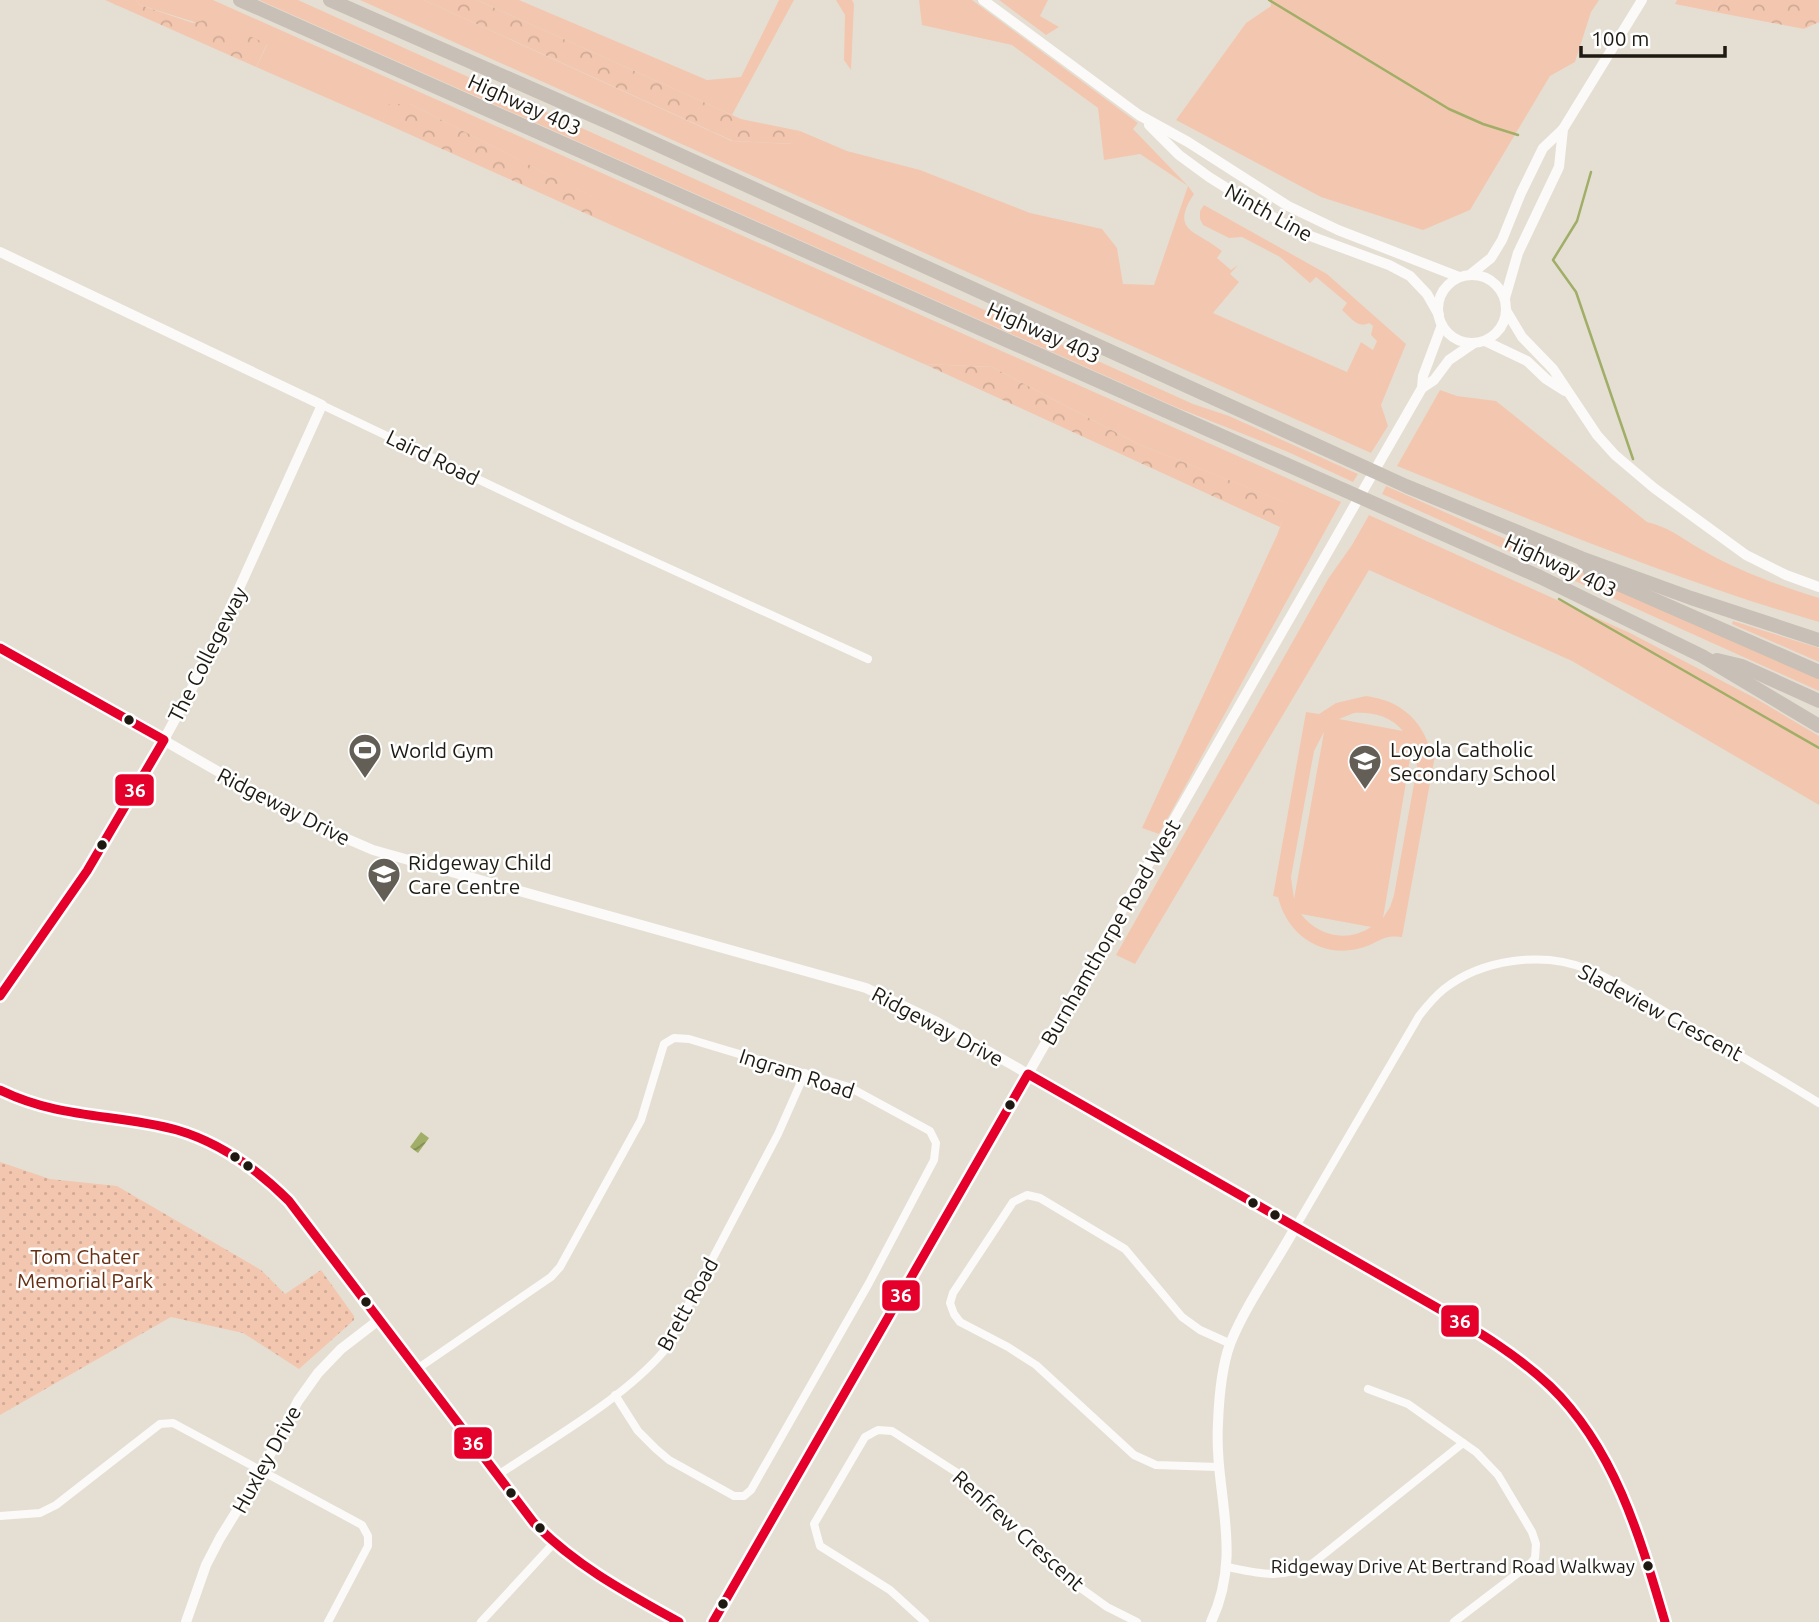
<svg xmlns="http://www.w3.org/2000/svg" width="1819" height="1622" viewBox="0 0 1819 1622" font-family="Ubuntu,sans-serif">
<defs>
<pattern id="forest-crowns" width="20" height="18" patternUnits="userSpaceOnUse" patternTransform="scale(1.75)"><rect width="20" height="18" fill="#f3c7af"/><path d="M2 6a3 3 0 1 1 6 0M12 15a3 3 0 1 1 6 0" fill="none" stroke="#d0aa96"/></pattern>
<pattern id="park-dots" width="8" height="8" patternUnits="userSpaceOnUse" patternTransform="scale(1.75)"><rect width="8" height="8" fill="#f3c7af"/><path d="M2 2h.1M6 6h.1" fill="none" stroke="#d0aa96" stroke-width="1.8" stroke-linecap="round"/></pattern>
<pattern id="water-waves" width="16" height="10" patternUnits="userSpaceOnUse" patternTransform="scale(1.75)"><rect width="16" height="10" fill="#a0ae67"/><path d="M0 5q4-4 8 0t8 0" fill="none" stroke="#828d53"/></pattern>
</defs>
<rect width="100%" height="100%" fill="#e5dfd3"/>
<!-- grass -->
<g fill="#f3c7af" fill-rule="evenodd">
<path d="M136,0H213L1341,502L1159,834L1142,828L1277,535L1289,504L1140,445L992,367L924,364L609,224L613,208L410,104H390L382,122L256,67L267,45L140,5Z"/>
<path d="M259,0H298L1193,404L1229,416L1358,474L1353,482L1288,452L1178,408Z"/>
<path d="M360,0H424L732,141L793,144L800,131L847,151L920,170L1030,213L1102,229L1117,248L1123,284L1154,285L1188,186L1140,154L1104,160L1098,108L1012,45L922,25L919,0H972L1138,123L1133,129L1188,186L1194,194C1169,232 1197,230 1222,251L1217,258L1231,270L1238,265L1230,274L1239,282L1213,313L1347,372L1361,342L1373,350L1377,341L1371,335L1373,326L1369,323C1358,329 1350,317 1342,310L1347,303L1316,277L1310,283L1280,257L1242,237L1229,238L1203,225L1200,219V211L1204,205L1327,274L1406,344L1381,405L1388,426L1371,453Z"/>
<path d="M477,0H519L707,80L741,77L779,0H794L732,115Z"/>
<path d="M836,0H852L854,4L851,70L844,60L845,15Z"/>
<path d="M999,0H1048L1040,16L1059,27L1046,35Z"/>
<path d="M1270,0H1599L1591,12L1575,62L1550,76L1470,210L1423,230L1321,197L1176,120L1246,23L1271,6Z"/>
<path d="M1677,0H1722L1715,12L1675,4Z"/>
<path d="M1440,390L1457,396L1496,401L1647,522C1672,528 1682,539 1704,551C1739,571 1780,586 1819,598V622C1675,580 1536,522 1397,466Z"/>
<path d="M1386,486L1819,678V691L1382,494Z"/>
<path d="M1369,515L1630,633L1755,698L1819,736V805L1572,661L1369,570L1135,964L1116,955L1328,579L1352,545Z"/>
<path d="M1733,621L1819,648V662L1732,624Z"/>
<path d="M1366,696C1398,700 1421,718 1430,749L1436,750L1402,937C1382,934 1379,943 1361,948C1322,959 1287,935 1278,897L1273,896L1306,712L1319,714L1336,703ZM1354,713C1373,712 1390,716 1403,731L1339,719ZM1324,732L1294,899L1291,877L1314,751ZM1412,747L1416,755L1417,767L1394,895L1390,907L1383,918ZM1301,914L1371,927C1347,943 1318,936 1301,914Z"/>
</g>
<!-- forest -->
<g fill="url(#forest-crowns)">
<path d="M105,0H136L140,5L193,23L211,18L267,44L256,67Z"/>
<path d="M424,0H477L741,119L800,131L794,144L733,141Z"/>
<path d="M1722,0H1819V22L1804,29L1715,12Z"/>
<path d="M389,104H410L614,208L609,224L382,122Z"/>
<path d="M924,364L992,367L1140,445L1290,504L1280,527Z"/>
</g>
<!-- park -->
<path fill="url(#park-dots)" d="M0,1162L50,1179L117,1186L261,1270L285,1294L321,1270L354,1316V1320L299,1369L243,1333L171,1317L0,1415Z"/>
<!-- water -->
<path fill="url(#water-waves)" d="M421,1132L429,1138L418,1153L410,1147Z"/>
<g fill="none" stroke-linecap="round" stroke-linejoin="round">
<!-- stream -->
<g stroke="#a0ae67" stroke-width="2.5">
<path d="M1269,0L1449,109L1483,124L1518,135"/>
<path d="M1591,172L1577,221L1553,260L1576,292L1633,459"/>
<path d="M1559,599L1819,748"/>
</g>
<!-- minor -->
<g stroke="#fbfaf8" stroke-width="8">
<path d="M322,405L572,524L868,659"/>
<path d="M1295,1228L1419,1016C1426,1007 1434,997 1444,989C1482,959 1543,951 1587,969C1620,982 1650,1004 1681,1021C1727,1048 1774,1075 1819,1103"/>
<path d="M417,1369L551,1277L560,1267L641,1120L664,1044L674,1038L689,1039L849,1087L930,1131L936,1143L934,1160L869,1283L751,1490L744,1496H734L669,1460L656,1449L638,1431L615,1395"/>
<path d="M1368,1389L1408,1404L1476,1452L1498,1475L1532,1532L1536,1544L1535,1558L1530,1564L1454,1622"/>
<path d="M1218,1467L1156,1465L1134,1455L1036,1365L1008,1347L960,1322L954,1314L950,1303L953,1293L1013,1202L1027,1195L1040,1198L1125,1249L1182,1317L1200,1330L1231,1344"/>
<path d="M498,1475C551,1439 623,1399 664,1351L778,1134L805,1073"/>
<path d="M0,1516L40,1513L56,1505L160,1424L173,1423L362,1525L368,1536V1546L328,1622"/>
<path d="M1227,1567C1261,1574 1281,1580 1313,1563L1463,1443"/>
<path d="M481,1622L553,1544"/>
<path d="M925,1622L890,1590L820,1546L814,1524L865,1437L878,1430L892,1431L959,1474L1082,1589L1107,1607L1137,1622"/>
</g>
<!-- tertiary -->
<g stroke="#fbfaf8" stroke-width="10">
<path d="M0,252L322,405L203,668L130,802L33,951L0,996"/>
<path d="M0,648L64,683L299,818L373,850L866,988L937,1022L1016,1067L1116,1127L1404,1290L1519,1360L1571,1409L1608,1463L1630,1509L1665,1622"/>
<path d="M0,1090C49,1117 102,1117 156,1126C208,1134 253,1163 289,1201L534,1523C572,1567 628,1593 679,1622"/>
<path d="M186,1622L206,1565L220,1538L262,1470L298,1401L318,1373L341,1349L380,1319"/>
<path d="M1211,1622C1244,1552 1214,1494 1218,1423C1219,1397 1221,1369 1230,1344C1246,1304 1274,1266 1295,1228"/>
</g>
<!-- secondary -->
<g stroke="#fbfaf8" stroke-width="10">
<path d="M983,0L1139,115L1188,142L1288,206L1338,230L1459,277"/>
<path d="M1149,125L1179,155L1209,177L1294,230L1389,265L1410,276L1427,294L1439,315"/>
<path d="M1471,274L1491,258L1502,240L1521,193L1543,148L1563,129L1642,0"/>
<circle cx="1472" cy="309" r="34"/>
<path d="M1505,298L1518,253L1559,167L1563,129"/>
<path d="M1507,312L1522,337L1553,369L1597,435L1615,455L1654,488L1746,555L1786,575L1819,587"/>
<path d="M1485,341L1527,361L1546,379L1565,391"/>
<path d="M1422,388L1434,380L1449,360L1474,343"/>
<path d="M713,1622L1422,388L1423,376L1442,325"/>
</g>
<!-- motorway -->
<g stroke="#c8bfb7" stroke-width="14">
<path d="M240,0L1540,577L1702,656L1819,726"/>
<path d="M330,0L612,124L1406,486L1581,558L1691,598L1819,640"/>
<path d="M1584,562L1591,572L1819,672"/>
<path d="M1717,660L1742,666L1819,701"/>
</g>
<defs>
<g id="bus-1">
<path d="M0,648L164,740L87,871L0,996"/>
<path d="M0,1090C62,1120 115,1113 177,1130C221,1143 257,1169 289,1201L534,1523C576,1566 627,1593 679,1622"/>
<path d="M713,1622L1028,1074L1441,1310C1479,1332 1517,1355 1550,1386C1615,1449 1640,1537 1665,1622"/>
</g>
</defs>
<!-- bus-1 casing -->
<use href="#bus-1" stroke="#fff" stroke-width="14"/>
<!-- bus-1 -->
<use href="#bus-1" stroke="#e4002b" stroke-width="9"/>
</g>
<!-- icons -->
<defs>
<symbol id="stadium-pin" viewBox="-11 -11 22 30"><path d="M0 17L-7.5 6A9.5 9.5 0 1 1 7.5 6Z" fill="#645f56" stroke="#fff"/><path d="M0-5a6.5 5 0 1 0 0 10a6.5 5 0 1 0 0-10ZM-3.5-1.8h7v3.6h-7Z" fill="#fff"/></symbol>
<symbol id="school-pin" viewBox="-11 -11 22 30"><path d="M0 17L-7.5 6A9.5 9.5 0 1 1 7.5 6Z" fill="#645f56" stroke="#fff"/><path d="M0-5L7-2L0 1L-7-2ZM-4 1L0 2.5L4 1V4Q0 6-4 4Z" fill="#fff"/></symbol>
</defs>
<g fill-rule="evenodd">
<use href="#stadium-pin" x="346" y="731" width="38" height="52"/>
<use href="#school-pin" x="1346" y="742" width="38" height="52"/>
<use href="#school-pin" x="365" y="855" width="38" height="52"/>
</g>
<!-- markers -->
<g fill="#1e1a12" stroke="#fff" stroke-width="2.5">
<circle cx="129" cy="720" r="6"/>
<circle cx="102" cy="845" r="6"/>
<circle cx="1010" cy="1105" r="6"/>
<circle cx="235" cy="1157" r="6"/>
<circle cx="248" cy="1166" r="6"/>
<circle cx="1253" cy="1203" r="6"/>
<circle cx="1275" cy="1215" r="6"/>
<circle cx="366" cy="1302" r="6"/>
<circle cx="511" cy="1493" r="6"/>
<circle cx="540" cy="1528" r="6"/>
<circle cx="1648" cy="1566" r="6"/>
<circle cx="723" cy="1604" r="6"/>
</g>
<g text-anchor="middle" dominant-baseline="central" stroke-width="5" stroke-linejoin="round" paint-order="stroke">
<!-- bus labels -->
<g font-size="19" fill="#1e1a12" stroke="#fff" text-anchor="end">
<text x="1635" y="1566">Ridgeway Drive At Bertrand Road Walkway</text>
</g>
<!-- street labels -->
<g font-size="21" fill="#1e1a12" stroke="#fff">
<text transform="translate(525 104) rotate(24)">Highway 403</text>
<text transform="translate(1269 212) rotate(29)">Ninth Line</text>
<text transform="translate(1044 332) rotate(24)">Highway 403</text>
<text transform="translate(433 457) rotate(26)">Laird Road</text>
<text transform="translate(1561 565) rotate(25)">Highway 403</text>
<text transform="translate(207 654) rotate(-63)">The Collegeway</text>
<text transform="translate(284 806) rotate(27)">Ridgeway Drive</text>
<text transform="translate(1110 932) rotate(-60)">Burnhamthorpe Road West</text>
<text transform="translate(1661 1012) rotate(28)">Sladeview Crescent</text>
<text transform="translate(938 1026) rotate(28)">Ridgeway Drive</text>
<text transform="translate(797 1073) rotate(18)">Ingram Road</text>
<text transform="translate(687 1304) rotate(-61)">Brett Road</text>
<text transform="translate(266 1459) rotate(-61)">Huxley Drive</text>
<text transform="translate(1019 1530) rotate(42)">Renfrew Crescent</text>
</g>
<!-- poi labels -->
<g font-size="21" fill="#1e1a12" stroke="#fff" text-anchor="start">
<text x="1390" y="749">Loyola Catholic<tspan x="1390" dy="24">Secondary School</tspan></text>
<text x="390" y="750">World Gym</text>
<text x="408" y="862">Ridgeway Child<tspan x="408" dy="24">Care Centre</tspan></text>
</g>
<!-- park labels -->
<g font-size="21" fill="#682e11" stroke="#fff">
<text x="85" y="1256">Tom Chater<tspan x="85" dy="24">Memorial Park</tspan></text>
</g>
</g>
<g stroke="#fff" stroke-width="2.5">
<rect x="114" y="773" width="41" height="34" rx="7" fill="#e4002b"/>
<rect x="881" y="1279" width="40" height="33" rx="7" fill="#e4002b"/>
<rect x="1440" y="1304" width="40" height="34" rx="7" fill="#e4002b"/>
<rect x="453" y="1426" width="40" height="34" rx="7" fill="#e4002b"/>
</g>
<g font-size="19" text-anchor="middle" font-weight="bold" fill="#fff">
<text x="135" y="797">36</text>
<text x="901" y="1302">36</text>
<text x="1460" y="1328">36</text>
<text x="473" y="1450">36</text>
</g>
<!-- scale -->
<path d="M1581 46v10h144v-10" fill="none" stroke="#1e1a12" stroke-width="3.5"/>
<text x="1591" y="46" font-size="21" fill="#1e1a12" stroke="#ffffff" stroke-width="5" paint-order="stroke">100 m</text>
</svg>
